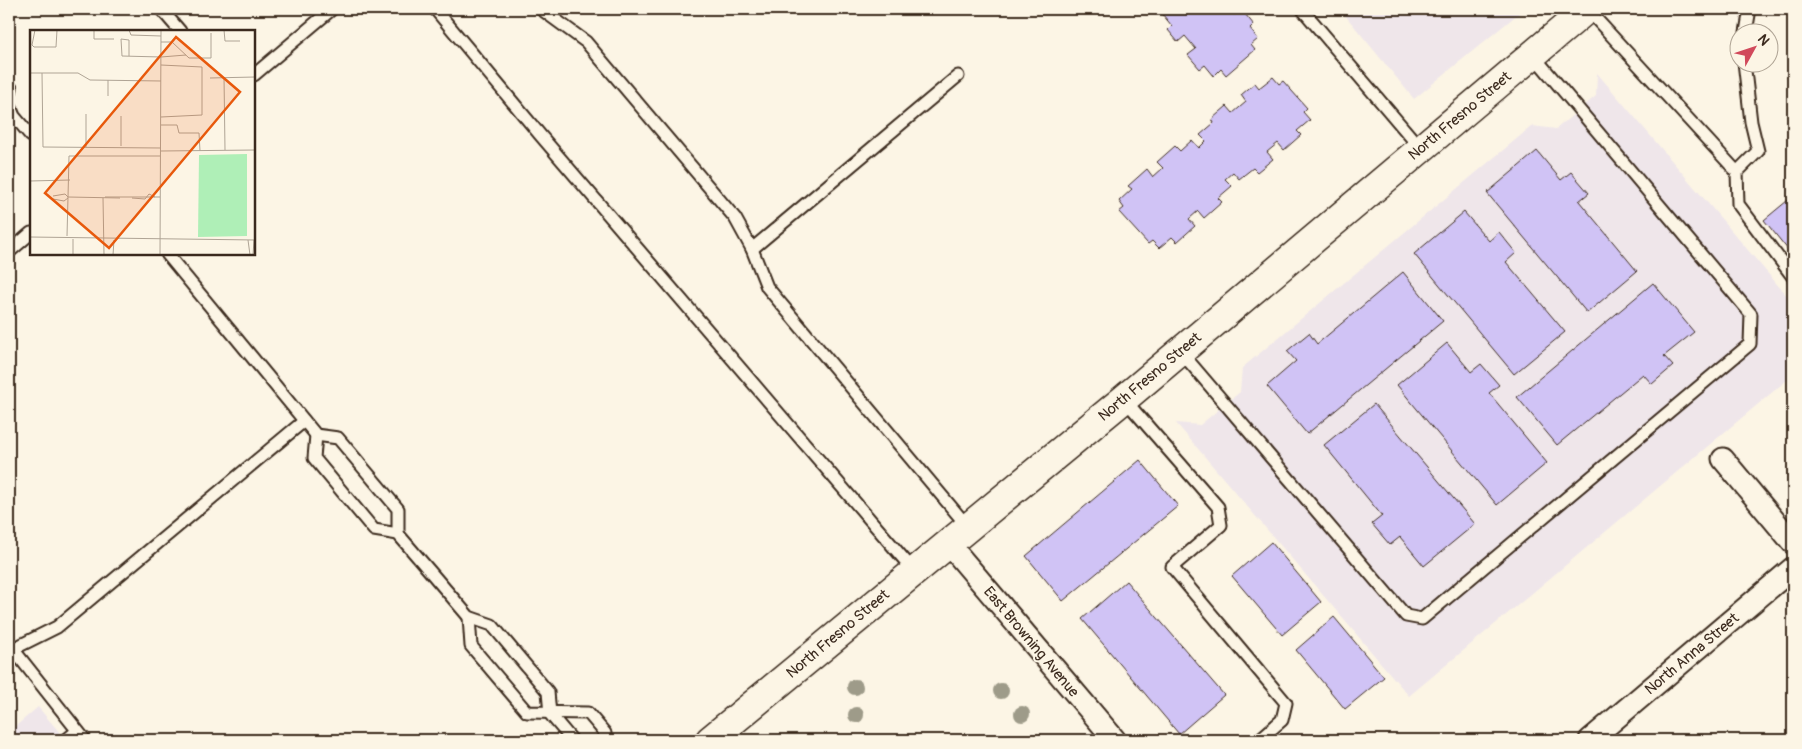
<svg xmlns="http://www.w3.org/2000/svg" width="1802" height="749" viewBox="0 0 1802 749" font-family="Pangolin,sans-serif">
<rect width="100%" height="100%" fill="#fcf5e5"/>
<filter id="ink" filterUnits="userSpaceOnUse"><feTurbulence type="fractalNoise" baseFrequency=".02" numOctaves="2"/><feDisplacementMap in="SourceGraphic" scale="10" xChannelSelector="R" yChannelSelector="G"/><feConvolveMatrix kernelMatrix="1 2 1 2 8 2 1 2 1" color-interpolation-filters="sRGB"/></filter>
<g filter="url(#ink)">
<!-- built -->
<g fill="#efe6ea">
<path d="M1340,9H1524L1414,99Z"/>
<path d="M1597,73L1793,303V375L1409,696L1176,423L1200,425L1240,392L1242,368L1532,126L1556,129L1596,96Z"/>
<path d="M38,707L66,740H9V732Z"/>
</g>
<!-- building -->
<g fill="#d0c3f5" stroke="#3b2a1e">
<path d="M1158,9H1228L1234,15L1241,9L1254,25L1250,29L1258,39L1251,45L1255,50L1226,75L1221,69L1214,76L1205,65L1200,69L1188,55L1196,49L1185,36L1178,42L1168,30L1172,26Z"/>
<path d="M1273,77L1279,84L1283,81L1307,108L1303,112L1310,120L1297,131L1301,135L1284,150L1278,143L1267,152L1273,159L1257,172L1253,168L1239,179L1233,172L1225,179L1232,186L1218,198L1222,202L1204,218L1198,211L1189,219L1195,226L1177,242L1172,237L1159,248L1152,241L1148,244L1119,212L1124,208L1119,201L1132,189L1128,186L1147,169L1153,177L1163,168L1157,162L1175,146L1180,151L1192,140L1199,148L1206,141L1200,135L1214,123L1212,119L1227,106L1233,113L1246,102L1241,95L1255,83L1259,88Z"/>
<path d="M1537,151L1561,180L1571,172L1589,193L1579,201L1637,271L1587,313L1487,193Z"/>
<path d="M1793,196V256L1764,220Z"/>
<path d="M1464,212L1489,241L1499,232L1516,253L1506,262L1565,332L1514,374L1414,254Z"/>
<path d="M1403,272L1443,321L1307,434L1267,386L1296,361L1287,351L1309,333L1317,344Z"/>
<path d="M1653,283L1694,332L1664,356L1673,366L1652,384L1643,374L1557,445L1517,397Z"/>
<path d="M1447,343L1471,372L1481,364L1499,385L1489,393L1547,463L1497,505L1397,385Z"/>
<path d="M1374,404L1475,524L1424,566L1400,537L1390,545L1372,524L1382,516L1324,445Z"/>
<path d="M1140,460L1178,506L1063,601L1026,556Z"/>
<path d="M1271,542L1321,602L1282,635L1232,576Z"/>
<path d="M1126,581L1224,695L1179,734L1082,619Z"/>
<path d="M1334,617L1384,677L1345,709L1296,650Z"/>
</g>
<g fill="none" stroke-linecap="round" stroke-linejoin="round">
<defs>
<g id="lane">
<path d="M161,9L180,31"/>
<path d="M435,9L541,136L914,571"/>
<path d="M541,9L586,42L735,218L752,249L767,287L968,527"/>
<path d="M1302,9L1421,149"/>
<path d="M1587,9L1737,172"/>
<path d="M1746,32L1750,9"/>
<path d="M1744,62L1751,122L1758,151L1737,172L1738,204L1793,277"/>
<path d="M254,75L332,9"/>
<path d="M9,97L11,88"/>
<path d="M9,104L14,116L31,136"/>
<path d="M752,249L958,76"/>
<path d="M9,252L31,233"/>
<path d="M167,254L316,435L338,438L398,509V534"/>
<path d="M1181,352L1406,616L1422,619L1750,344L1751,314L1533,55"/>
<path d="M1124,399L1218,507L1221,525L1172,567L1286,703L1282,720L1259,740"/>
<path d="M316,435L314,458L374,530L398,534L469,617L492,625L548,692L550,714L572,740"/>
<path d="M469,617L471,646L527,712L588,713L605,733L604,740"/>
<path d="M9,644L85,740"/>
<path d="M9,651L57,627L304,421"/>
<path d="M66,740L77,731"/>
</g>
<g id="street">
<path d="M1723,459L1793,543"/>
<path d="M948,543L1115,740"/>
<path d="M1590,740L1793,568"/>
</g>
<path id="secondary" d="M710,740L1124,399L1587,9"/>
</defs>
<!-- lane casing -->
<use href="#lane" stroke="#3b2a1e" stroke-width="15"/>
<!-- street casing -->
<use href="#street" stroke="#3b2a1e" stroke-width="25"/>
<!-- secondary casing -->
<use href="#secondary" stroke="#3b2a1e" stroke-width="31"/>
<!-- lane -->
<use href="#lane" stroke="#fcf5e5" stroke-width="11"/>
<!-- street -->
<use href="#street" stroke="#fcf5e5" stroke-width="21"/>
<!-- secondary -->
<use href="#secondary" stroke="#fcf5e5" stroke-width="28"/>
</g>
<!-- trees -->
<g fill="#9e9b89">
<circle cx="855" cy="687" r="8"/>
<circle cx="1001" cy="691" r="8"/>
<circle cx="1022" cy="714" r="8"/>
<circle cx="856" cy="715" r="8"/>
</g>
</g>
<g text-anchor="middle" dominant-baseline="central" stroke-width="4" stroke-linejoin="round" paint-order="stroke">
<!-- street labels -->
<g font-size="15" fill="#3b2a1e" stroke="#fcf5e5">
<text transform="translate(1460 116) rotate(-40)">North Fresno Street</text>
<text transform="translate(1150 377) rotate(-40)">North Fresno Street</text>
<text transform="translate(838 634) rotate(-40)">North Fresno Street</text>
<text transform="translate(1031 642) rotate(50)">East Browning Avenue</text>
<text transform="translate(1692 654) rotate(-40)">North Anna Street</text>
</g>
</g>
<!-- overview -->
<g transform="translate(30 30)">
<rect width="225" height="225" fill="#fcf5e5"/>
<path d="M217,124V206L168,207L169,125Z" fill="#afefb7"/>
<path fill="none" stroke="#afa495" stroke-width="1" d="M5,0L2,15L4,17H26L27,0M64,0V9H84M99,0L101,5L131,6M194,0L195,11H210M131,12H142L159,28H181V3M99,26V10L91,9L92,26L131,27L156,25M131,35L172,37V85L131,87M0,43H48L60,50L131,51M12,43L13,117L131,118M194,47L195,120M180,48L225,47M78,50V66M131,95H147L149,103H169L170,121M91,116V86M56,117V84M131,121L225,120M0,151L40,150M23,166L35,164L38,167M75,167H130M73,168L74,225M90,168L38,167L39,126H130M102,168L115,169L119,164L125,167M23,169L34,171L38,168M37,206L38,167M0,207L225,210M218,210L220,225M43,225V209M83,225L84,210M130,225L131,0M223,225L224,210"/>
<path fill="#e8590c" fill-opacity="0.15" stroke="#e8590c" stroke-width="2.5" d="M146,7L210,62L79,218L15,163Z"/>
<rect width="225" height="225" fill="none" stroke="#3b2a1e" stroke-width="2.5"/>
</g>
<!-- margin -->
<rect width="1802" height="749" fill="none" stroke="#fcf5e5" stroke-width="30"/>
<rect x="15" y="15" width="1772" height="719" fill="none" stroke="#3b2a1e" stroke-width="2" filter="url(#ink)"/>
<!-- north arrow -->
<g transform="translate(1754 48) rotate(50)"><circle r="24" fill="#fcf5e5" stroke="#afa495"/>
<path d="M0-4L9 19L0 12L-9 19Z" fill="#d1495b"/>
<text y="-8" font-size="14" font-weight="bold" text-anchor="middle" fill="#3b2a1e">N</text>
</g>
</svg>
